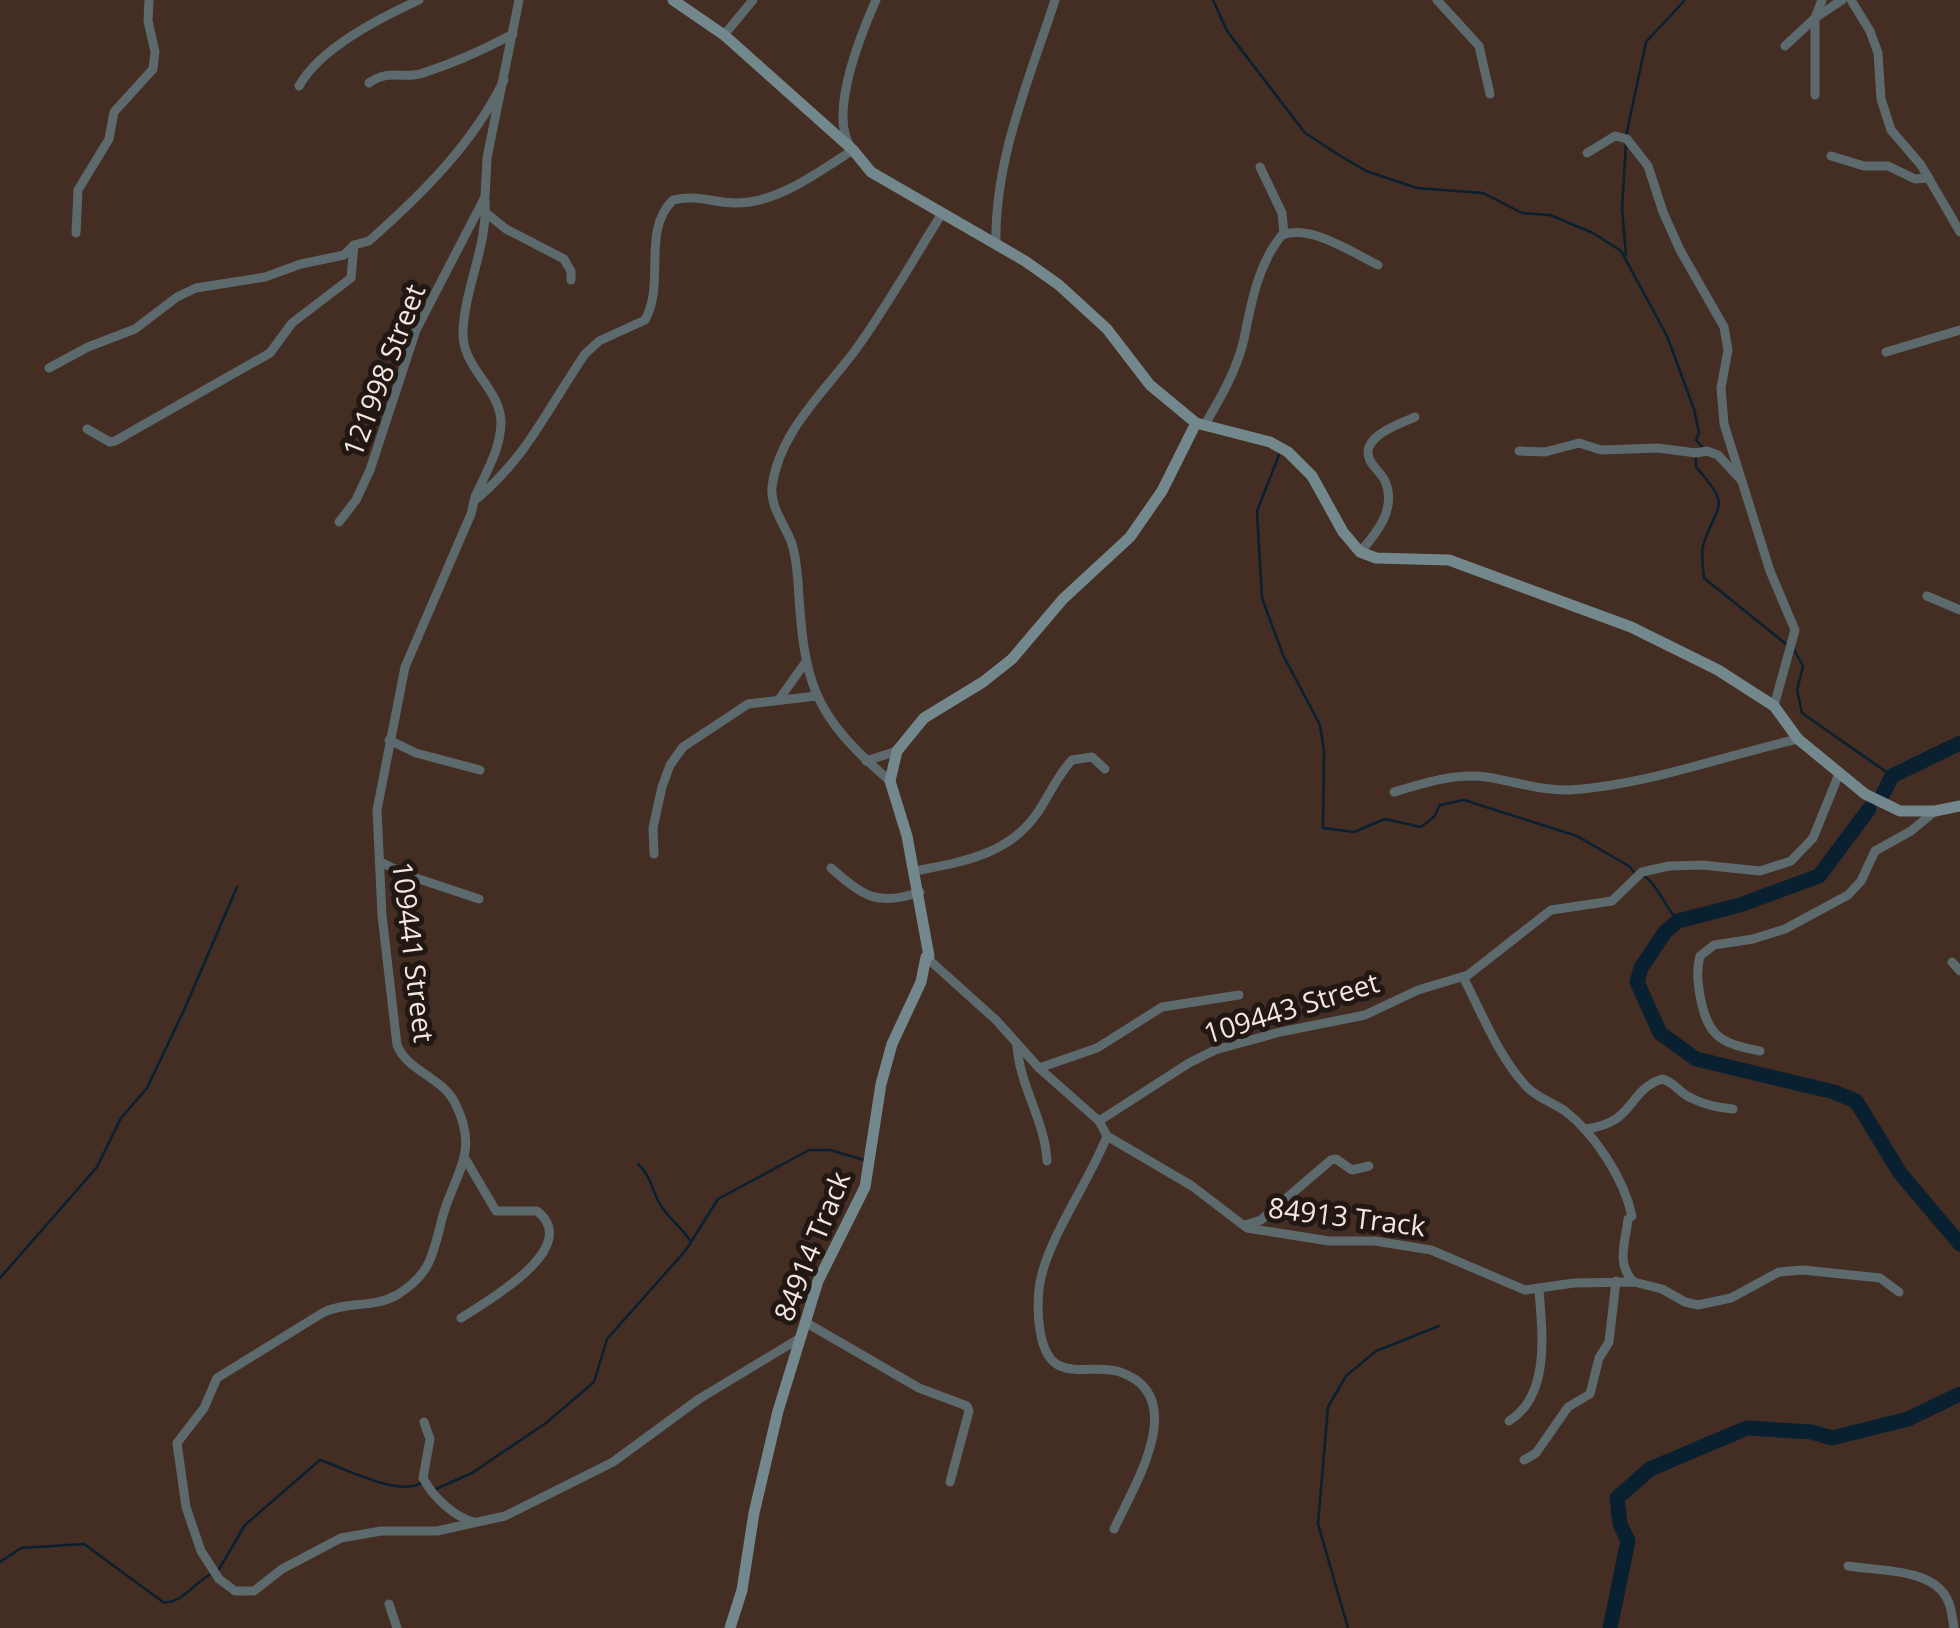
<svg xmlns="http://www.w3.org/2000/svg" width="1960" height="1628" viewBox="0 0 1960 1628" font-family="'Open Sans',sans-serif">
<rect width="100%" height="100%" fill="#442d22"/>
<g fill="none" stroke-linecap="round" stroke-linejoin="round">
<!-- stream -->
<g stroke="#092031" stroke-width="2.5">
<path d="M1213,0L1227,31L1305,133L1339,155L1366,171L1417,188L1483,193L1522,213L1550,215L1593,233L1621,251L1667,336L1694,409L1699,433L1696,440L1702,447"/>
<path d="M1626,136L1646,42L1685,0"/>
<path d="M1626,255L1622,209L1626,143"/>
<path d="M1279,455L1257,511L1262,598L1283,655L1320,725L1324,751L1323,828L1354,832L1385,819L1421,827L1434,817L1440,805L1464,800L1577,836L1629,866L1634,872"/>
<path d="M1696,458V467C1733,509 1717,501 1703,546C1701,555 1703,568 1704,578L1786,644"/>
<path d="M1793,648L1803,666L1797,690L1802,713L1892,776"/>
<path d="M1644,876C1657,884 1666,908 1678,921"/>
<path d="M638,1164C652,1176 652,1194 663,1209C672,1221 683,1229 691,1242"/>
<path d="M0,1278L97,1167L121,1118L147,1088L185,1008L237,887"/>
<path d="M436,1489L472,1473L546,1423L594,1382L607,1339L686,1250L718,1199L809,1150H830L864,1160"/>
<path d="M0,1562L21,1548L84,1544L163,1602C180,1605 194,1583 211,1574"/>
<path d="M218,1571L245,1525L320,1460C344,1468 399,1497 421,1483"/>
<path d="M1348,1628L1318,1524L1328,1407L1346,1376L1376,1351L1439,1326"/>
</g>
<!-- river -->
<g stroke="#092031" stroke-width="15">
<path d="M1882,796L1892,776L1960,743"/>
<path d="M1869,809L1819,876L1740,905L1678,921L1665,932L1641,968L1637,982L1660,1033L1696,1059L1834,1092L1856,1101L1900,1173L1960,1244"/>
<path d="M1610,1628L1628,1541L1620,1524L1617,1498L1650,1469L1747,1428L1812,1432L1832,1438L1908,1419L1960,1394"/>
</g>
<!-- street -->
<g stroke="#5c6a6d" stroke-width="9">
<path d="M1437,0L1479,46L1490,94"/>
<path d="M1851,0L1870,31L1878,53L1881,99L1891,130L1921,165L1960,232"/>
<path d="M724,35L753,0"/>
<path d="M1785,46L1815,18L1842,0"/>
<path d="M369,83C390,68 402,80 423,73C454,63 485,49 513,34"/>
<path d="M299,86C320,48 380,18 419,0"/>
<path d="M1815,95V18L1822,0"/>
<path d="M1587,153L1615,136L1627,139L1648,166L1663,212L1680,250L1724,327L1728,350L1721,388L1724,424L1770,571L1795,630L1774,706"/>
<path d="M1831,156L1864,166H1888L1915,179L1929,178"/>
<path d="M1260,167L1282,213L1284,234"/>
<path d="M486,213L506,229L564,259L571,271V280"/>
<path d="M76,233L78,190L109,139L114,112L153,69L155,52L148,21L149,0"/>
<path d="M996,245C994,160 1029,80 1055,0"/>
<path d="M1886,352L1960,330"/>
<path d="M49,368L88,347L135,329L177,297L196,288L265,277L301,264L344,255L354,245L369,241C422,194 473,144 504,80"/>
<path d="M1204,426C1220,399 1237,370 1244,339C1251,303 1258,264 1282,235C1311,224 1351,252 1378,265"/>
<path d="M87,429L110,442L115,441L270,353L292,323L351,278L354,245"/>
<path d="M1519,451L1545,452L1579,443L1601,450L1658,448L1696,453L1707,451L1718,455L1741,480"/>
<path d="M475,497C486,472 500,451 501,423C501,388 461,368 463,331C465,286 488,246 485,200"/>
<path d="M339,522L356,500L370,470L416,330L485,197L487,158L519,0"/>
<path d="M1360,552C1377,533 1397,508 1385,481C1380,470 1364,462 1369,447C1375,432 1401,423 1415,417"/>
<path d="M1927,596L1960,610"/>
<path d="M780,698L805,663"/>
<path d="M389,740L416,753L480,770"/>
<path d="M866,761L897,751"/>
<path d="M890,781C812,714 804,684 798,582C797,570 796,557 792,544C786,526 770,508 772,487C779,430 828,389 859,345C889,303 914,258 941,215"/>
<path d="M1394,792C1423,783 1455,773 1486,777C1513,781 1542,791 1570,790C1647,785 1723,756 1798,739"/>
<path d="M654,854L653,828L662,787L670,765L683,747L748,704L816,696"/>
<path d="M379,861L404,874L479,899"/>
<path d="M831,868C863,896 877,907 920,892"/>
<path d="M915,871C962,862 1009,855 1038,812C1049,795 1058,775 1072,760L1092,757L1105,769"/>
<path d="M926,957L996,1020L1039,1068L1099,1121L1107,1136L1192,1186L1247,1228L1329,1241H1375L1431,1250L1525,1290L1574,1283L1634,1282L1662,1289L1685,1302L1698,1305L1731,1298L1779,1272L1803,1270L1880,1278L1899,1292"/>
<path d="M1952,962L1960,971"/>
<path d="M1463,977C1482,1013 1498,1056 1526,1086C1537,1098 1552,1102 1565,1111C1595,1134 1624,1179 1632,1216L1628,1219C1626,1241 1615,1264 1634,1282"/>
<path d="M1017,1045C1019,1085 1045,1120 1047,1161"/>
<path d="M1760,1051C1721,1043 1708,1038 1700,996C1698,982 1696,971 1700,956L1714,945L1753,939L1785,929L1848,895L1861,881L1875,851L1911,831L1935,811"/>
<path d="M1039,1068L1097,1048L1162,1007L1239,995"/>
<path d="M1099,1121L1189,1063L1215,1050L1280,1032L1365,1015L1418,990L1468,975L1551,910L1612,901L1642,872L1669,866L1702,865L1760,871L1791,861L1813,838L1839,774"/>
<path d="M1586,1129C1637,1122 1626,1091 1662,1079C1675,1082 1679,1093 1691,1098C1703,1104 1720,1108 1733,1109"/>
<path d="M1107,1136C1090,1181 1044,1243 1039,1289C1037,1309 1037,1356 1060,1366C1078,1374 1101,1365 1120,1372C1191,1396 1134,1486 1114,1529"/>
<path d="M1245,1225L1261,1220L1331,1160L1336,1159L1352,1170L1369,1166"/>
<path d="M461,1318C489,1300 583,1247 537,1211H496L466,1160"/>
<path d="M805,1322L919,1388L967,1406L969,1411L950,1482"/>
<path d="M800,1338L699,1399L613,1462L505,1516L437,1531H381L341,1538L282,1569L254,1591H235L219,1579L201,1551L186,1507L177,1443L204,1408L217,1378L324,1312C348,1301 374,1308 397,1295C431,1274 433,1254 442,1219C453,1175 481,1154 455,1103C441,1076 408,1072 397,1045L382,915L377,810L405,667L471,514L474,501C526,459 548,408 585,354L599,341L645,320C666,283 641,231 673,200C695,194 715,203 737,203C778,203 820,171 853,150C826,119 861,34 876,0"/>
<path d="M1509,1421C1551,1395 1542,1331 1539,1290"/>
<path d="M424,1422L430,1439L423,1478C433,1497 454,1517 474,1522"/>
<path d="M1524,1460L1536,1453L1568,1407L1590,1394L1599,1358L1609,1342L1616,1281"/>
<path d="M1848,1566C1877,1571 1930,1568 1946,1597C1952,1606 1952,1617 1954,1628"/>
<path d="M389,1604L397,1628"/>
</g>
<!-- secondary -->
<g stroke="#73888d" stroke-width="11">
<path d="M673,0L724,35L853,150L871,172L1025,261L1059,285L1107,329L1150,385L1196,423L1270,442L1288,452L1312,476L1343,532L1360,552L1376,558L1449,560L1631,627L1718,670L1774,706L1798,739L1865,794L1900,811H1935L1960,806"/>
<path d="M730,1628L742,1590L754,1513L778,1411L818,1281L865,1187L881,1084L892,1044L921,982L926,957L929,956L907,836L890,781L897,751L924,718L983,682L1012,659L1063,599L1130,537L1162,491L1196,423"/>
</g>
</g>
<g text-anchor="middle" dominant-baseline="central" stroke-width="10" stroke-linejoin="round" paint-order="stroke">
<!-- street labels -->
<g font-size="28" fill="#f5e6df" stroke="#221813">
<text transform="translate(383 370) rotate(-69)">121998 Street</text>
<text transform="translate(414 952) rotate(83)">109441 Street</text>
<text transform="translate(1291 1007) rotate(-17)">109443 Street</text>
<text transform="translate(1347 1216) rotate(7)">84913 Track</text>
<text transform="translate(811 1246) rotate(-68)">84914 Track</text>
</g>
</g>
</svg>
